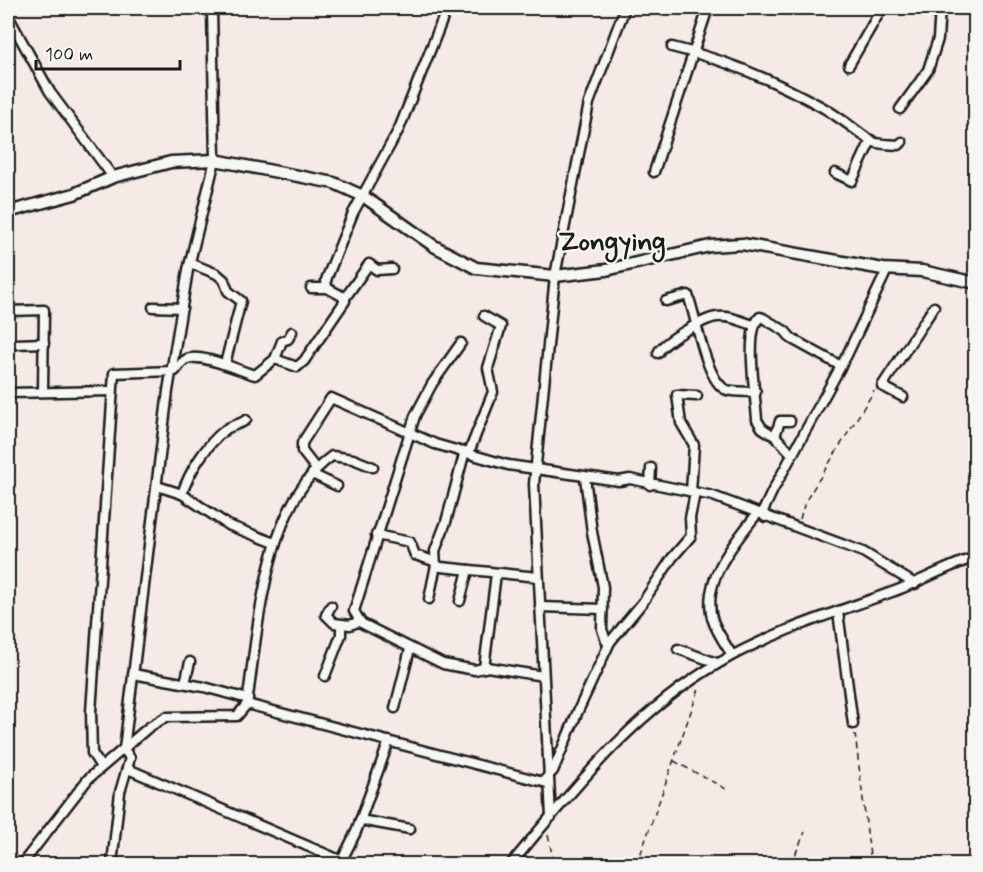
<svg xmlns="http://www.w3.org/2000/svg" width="983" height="872" viewBox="0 0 983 872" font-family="Mynerve,sans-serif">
<rect width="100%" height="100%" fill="#f5eae6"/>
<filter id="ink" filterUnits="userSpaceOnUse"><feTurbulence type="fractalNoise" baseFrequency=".0167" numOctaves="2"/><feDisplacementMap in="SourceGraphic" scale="12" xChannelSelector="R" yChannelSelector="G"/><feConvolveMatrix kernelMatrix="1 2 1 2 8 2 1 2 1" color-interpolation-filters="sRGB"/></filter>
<g filter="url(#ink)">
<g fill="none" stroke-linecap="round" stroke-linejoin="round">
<defs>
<g id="minor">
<path d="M8,16L50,92L113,177"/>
<path d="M672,47C724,59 775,81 822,107C840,117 855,130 871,141C877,145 891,144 899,145L902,142"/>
<path d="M849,65L882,8"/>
<path d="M900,109L928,70L938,39L940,8"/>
<path d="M654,172L708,8"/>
<path d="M835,173L852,181L871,140"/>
<path d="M190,263L217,274L224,280L228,291L241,301L225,364"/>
<path d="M311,288H327"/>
<path d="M345,298L369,264L377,270L392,269"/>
<path d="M666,301L688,295C696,317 705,375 723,388C729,393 747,391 756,392"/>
<path d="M153,307L182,308"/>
<path d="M8,311L44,310L43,391"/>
<path d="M461,343L432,384L415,416L354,611L361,623L443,664L475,670L487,667L543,676"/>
<path d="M16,344L44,343"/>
<path d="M658,353C662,342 705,318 717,317C731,315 741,322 754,325"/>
<path d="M275,359L282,341L288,339L292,332"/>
<path d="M8,393L112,391"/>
<path d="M903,397L882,386L934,307"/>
<path d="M775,436L780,421H790"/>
<path d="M469,452L493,392L488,368L501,326L484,316"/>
<path d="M792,454L776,437L762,428L757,420C756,398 744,331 760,317L763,318L785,331L792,339L841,366"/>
<path d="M316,469L302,451V443L331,398L435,444L508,465L619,481L630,479L713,496L863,552L915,584"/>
<path d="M312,474L337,486"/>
<path d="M585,477L592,532L603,587L602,629L606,641L610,642"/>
<path d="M650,485L651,468"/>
<path d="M157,486L182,494L228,525L275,543"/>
<path d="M691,492L694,445L681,423L677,395L697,396"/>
<path d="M182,494C189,472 206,445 225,430C231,425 239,425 246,420"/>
<path d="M765,517L763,511L773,490L847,355L887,270"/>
<path d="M376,535L410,542L415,555L434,561L436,565L441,567L538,577"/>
<path d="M429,599L436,565L435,551L446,522L465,451"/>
<path d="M460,601L468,570"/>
<path d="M331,606L326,615L334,623L350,625L360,621"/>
<path d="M540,607L603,609"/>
<path d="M838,612L853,724"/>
<path d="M678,649L717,663"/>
<path d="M732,655C725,644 716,631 712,618C702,579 735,542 757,514"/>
<path d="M484,668L496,574"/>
<path d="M133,674L204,687L248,699"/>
<path d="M325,676L341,635V625"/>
<path d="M185,683L190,662"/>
<path d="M247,704C258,629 265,503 332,456L353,459L373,467"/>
<path d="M395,708L410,649"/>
<path d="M101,767L92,753L91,712L114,373L175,371C178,368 181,362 185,360C198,351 240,371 255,375L275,359L297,367L304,361L345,301L342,296L327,288L326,280L353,213L399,129L447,8"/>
<path d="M128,769L342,861"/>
<path d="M547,777L553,771L578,711L610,642L643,602L672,558L691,536L690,518L695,493"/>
<path d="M551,817L534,484L555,276L589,103L625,8"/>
<path d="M360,820L410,829"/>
<path d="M22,864L88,779L149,727L166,717L237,716L247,704L547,783"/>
<path d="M112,864L120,792L130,758L124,749L168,391L188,270L215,160L212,8"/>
<path d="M340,864L356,832L389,741"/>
<path d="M511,864C574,789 632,713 719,663C772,632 834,613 892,592C920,582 947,566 976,557"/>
</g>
<path id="tertiary" d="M8,212L74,194L113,177L171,162L215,160L334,183L363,196L434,246L476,268L555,276L606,270L710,246L742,244L883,269L922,271L976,283"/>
</defs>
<!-- minor casing -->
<use href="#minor" stroke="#1c1c1c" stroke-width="13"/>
<!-- tertiary casing -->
<use href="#tertiary" stroke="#1c1c1c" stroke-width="15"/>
<!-- path -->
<g stroke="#1c1c1c" stroke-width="1.5" stroke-dasharray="6 4.5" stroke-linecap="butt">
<path d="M800,519L805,502L874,391"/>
<path d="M855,734L871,864"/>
<path d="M674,761L726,789"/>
<path d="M548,835L554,864"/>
<path d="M637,864L700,686"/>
<path d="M791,864L805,832"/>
</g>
<!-- minor -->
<use href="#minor" stroke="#f6f6f2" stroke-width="8"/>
<!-- tertiary -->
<use href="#tertiary" stroke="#f6f6f2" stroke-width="10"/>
</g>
</g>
<g text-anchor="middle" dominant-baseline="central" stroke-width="4.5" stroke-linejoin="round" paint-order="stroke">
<!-- district labels -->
<g font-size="27" font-weight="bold" fill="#1c1c1c" stroke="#f6f6f2">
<text x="612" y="242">Zongying</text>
</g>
</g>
<!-- margin -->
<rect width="983" height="872" fill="none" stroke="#f6f6f2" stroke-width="30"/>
<rect x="15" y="15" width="953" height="842" fill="none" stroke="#1c1c1c" stroke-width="2" filter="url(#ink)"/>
<!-- scale -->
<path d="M36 60v9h144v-9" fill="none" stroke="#1c1c1c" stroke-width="3"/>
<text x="45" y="60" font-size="18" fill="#1c1c1c" stroke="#f6f6f2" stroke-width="4.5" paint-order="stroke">100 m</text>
</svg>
